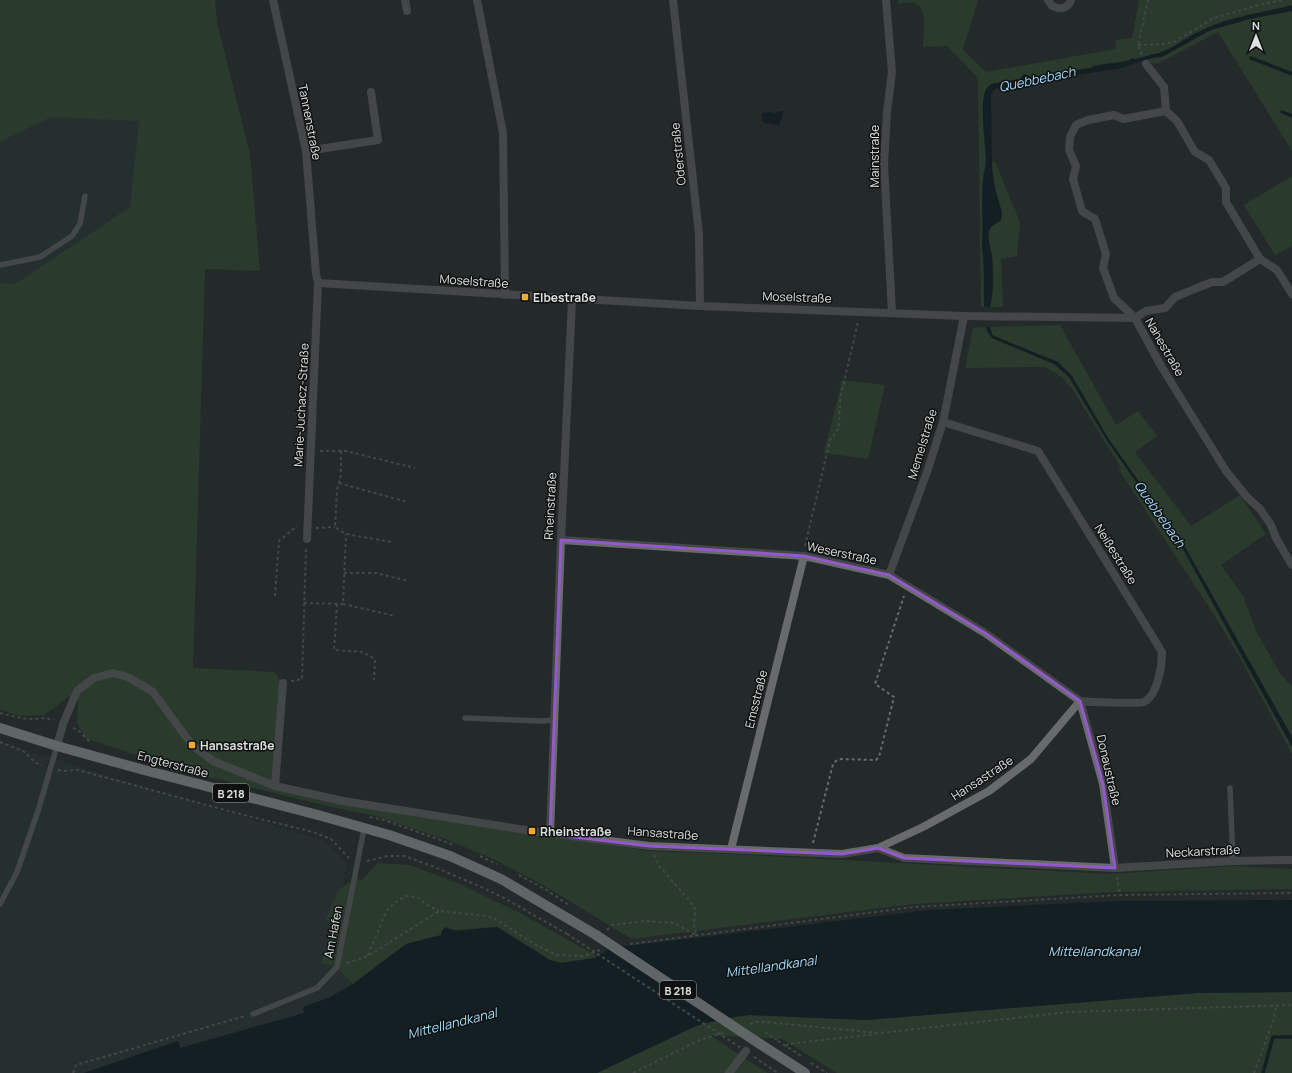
<svg xmlns="http://www.w3.org/2000/svg" width="1292" height="1073" viewBox="0 0 1292 1073" font-family="Manrope,sans-serif">
<rect width="100%" height="100%" fill="#242929"/>
<!-- built -->
<g fill="#293635">
<path d="M51,117L139,120L130,207L15,284L0,283V142Z"/>
<path d="M0,742L225,812L324,840L347,863L343,886L339,889L325,919L333,924L321,963L337,967L353,984L328,998L303,1007L304,1013L180,1048L177,1041L84,1073H0Z"/>
</g>
<!-- green -->
<g fill="#314e30">
<path d="M0,0H215L217,22L250,154L260,271L205,269L193,668L274,672L283,683L276,786L647,851L729,854L1109,874L1234,866L1292,869V889L1113,892L914,904L632,939L543,885L493,859L448,840L372,815L340,809L180,770L85,738L77,722L78,706L77,691L44,715L20,716L0,710V283L15,284L130,207L139,121L51,117L0,142Z"/>
<path d="M898,0H978L963,50L986,72L1115,49L1116,40L1132,38L1139,0H1292V151L1218,32L1157,64L1140,61L1135,63L1133,58L1128,61L1095,65L1090,68L1032,77L1024,74L1020,79C1009,81 990,80 985,92C979,107 986,145 986,162C986,167 984,171 983,176C982,186 982,197 982,207C982,240 984,273 984,307H981L978,78L947,46L923,47C923,37 928,9 917,4C912,1 904,3 898,4Z"/>
<path d="M992,162H995L1020,222L1017,256L1001,259L1003,307H990C994,291 994,272 992,256C991,248 987,240 989,231C990,226 996,223 1000,221L1002,213L993,180Z"/>
<path d="M1292,176V246L1275,255L1244,205Z"/>
<path d="M1060,325L1116,425L1138,411L1157,436L1135,452L1191,526L1240,495L1266,534L1221,565L1243,596L1257,633L1280,673L1292,687V737L1185,547L1108,438L1072,376L1058,362L994,336L992,334L990,327Z"/>
<path d="M986,327L988,333L997,340L1054,364L1069,377L1106,439L1183,549L1292,747V754L1240,658L1214,615L1119,470L1121,468L1073,390L1063,378L1045,367L965,368L973,328Z"/>
<path d="M842,380L885,385L868,459L824,453Z"/>
<path d="M378,863L410,865L458,883L520,913L597,956L595,958L564,963L550,960L497,927H493L454,930L442,934L439,936L406,944L353,984L337,967L321,963L333,924L325,920L339,889L356,878L362,880Z"/>
<path d="M1292,992V1073H837L782,1039L710,1035L750,1062L768,1073H597L696,1026L722,1019L749,1015L866,1020L1197,993Z"/>
</g>
<!-- water -->
<g fill="#00121e">
<path d="M1292,5V11L1250,19L1211,30L1169,53L1162,57L1151,58L1150,55C1170,52 1182,39 1200,31C1228,17 1262,13 1292,5Z"/>
<path d="M1134,58L1135,63L1122,68L1000,87L994,90L991,93L992,169L995,188L1002,213L1001,221C996,223 990,226 989,231C987,240 991,247 992,256C993,273 994,290 990,307H984V267L982,247L983,220L982,208L983,181L986,161L983,118V102L985,91L988,87L991,84L1020,79L1024,74L1032,77L1090,68C1103,62 1120,65 1134,58Z"/>
<path d="M779,111H784L779,125L765,123L761,120L763,113L770,112L775,114Z"/>
<path d="M986,327H990L992,334L994,336L1058,362L1072,376L1108,438L1185,547L1292,737V747L1183,549L1106,439L1069,377L1054,364L992,338L988,333Z"/>
<path d="M1292,900V992L1197,993L866,1020L749,1015L722,1019L696,1026L597,1073H84L178,1041L180,1048L304,1013L303,1007L328,998L353,984L406,944L441,935V932L445,927L456,931L497,927L550,960L560,963L595,958L611,948L929,910L1116,901Z"/>
</g>
<g fill="none" stroke-linecap="round" stroke-linejoin="round">
<!-- stream -->
<g stroke="#00121e" stroke-width="3.5">
<path d="M1251,58L1292,74"/>
<path d="M1131,62L1154,56"/>
<path d="M1282,112L1292,116"/>
<path d="M1263,1073L1273,1037H1292"/>
</g>
<!-- path -->
<g stroke="#686c6c" stroke-width="2" stroke-dasharray="3 3" stroke-linecap="butt">
<path d="M1138,45L1163,44L1174,42L1214,18L1259,5L1283,0"/>
<path d="M1142,55L1138,45L1148,0"/>
<path d="M320,451H346L415,468"/>
<path d="M341,451V475L337,490L335,527L346,534L392,542"/>
<path d="M339,483L407,502"/>
<path d="M316,528L335,527"/>
<path d="M805,546L830,440L839,428L840,399L858,322"/>
<path d="M344,573H376L408,581"/>
<path d="M275,596L279,541L297,526"/>
<path d="M304,603L343,604L346,534"/>
<path d="M337,604L334,650L363,652L375,659L374,680"/>
<path d="M343,604L395,616"/>
<path d="M291,681L302,679L306,548"/>
<path d="M0,713C9,715 18,718 28,719C37,719 45,717 54,720"/>
<path d="M73,728L78,730L90,742"/>
<path d="M0,742L23,751L36,763L42,765"/>
<path d="M58,770L64,771L78,770L236,813L313,832L331,839L349,858"/>
<path d="M370,817L384,820L452,844"/>
<path d="M813,843L833,764L837,760L841,759L876,760L879,757L894,697L875,684L904,596"/>
<path d="M654,855L659,866L694,906L695,912L694,924L696,935"/>
<path d="M480,856L497,864"/>
<path d="M367,861L388,856H404L432,866L479,886L504,898L567,934"/>
<path d="M519,875L545,889L570,906"/>
<path d="M1117,877L1120,895"/>
<path d="M607,930L612,925L644,921L675,923L695,935"/>
<path d="M630,944L914,907L1120,895L1292,893"/>
<path d="M368,955L387,910L396,902L406,896L417,897L427,905L439,911"/>
<path d="M347,963L368,956L439,911L487,916L495,919L536,945L557,955L583,956L600,950"/>
<path d="M750,1024L755,1022H764L880,1033L1069,1012L1292,1005"/>
<path d="M778,1041L803,1057"/>
<path d="M786,1046L788,1044L876,1034"/>
<path d="M754,1057L778,1073"/>
<path d="M811,1063L827,1073"/>
<path d="M73,1073L76,1065L245,1016"/>
<path d="M633,1073L700,1040L723,1033"/>
<path d="M1254,1073L1273,1021L1276,1006"/>
</g>
<!-- service -->
<g stroke="#686b6c" stroke-width="5.5">
<path d="M0,265L40,257L72,236L80,224L85,196"/>
<path d="M465,718L541,721L554,720"/>
<path d="M1230,788L1233,861"/>
<path d="M0,904L17,872L38,811L57,746"/>
<path d="M253,1014L317,988L337,967L364,829"/>
</g>
<!-- minor -->
<g stroke="#686b6c" stroke-width="8">
<path d="M273,0L306,151L316,274L318,283L307,539"/>
<path d="M405,0L407,11"/>
<path d="M477,0L503,133L505,295"/>
<path d="M673,0L699,234L700,306"/>
<path d="M886,0L892,72L887,112L884,164L892,312"/>
<path d="M1048,0L1052,6C1060,10 1068,9 1071,0"/>
<path d="M1146,64L1164,87L1166,111L1177,121L1195,152L1209,160L1226,188V202L1260,259L1277,270L1292,294"/>
<path d="M1166,111L1123,119L1114,115L1088,120L1076,125L1070,137L1069,150L1076,166L1073,179L1082,211L1095,219L1106,254L1103,268L1114,298L1135,318L1161,366L1226,471L1247,497L1260,509L1271,525L1276,538L1292,565"/>
<path d="M306,151L378,140L371,92"/>
<path d="M318,283L700,306L964,316L1135,318L1146,311L1165,308L1175,297L1212,282H1223L1260,259"/>
<path d="M943,422L1038,451L1162,652C1162,665 1158,695 1144,702C1139,704 1090,702 1080,701"/>
<path d="M561,540L804,556L889,575L985,633L1080,701"/>
<path d="M889,575L927,472L943,422L964,316"/>
<path d="M1080,701L1103,784L1115,868"/>
<path d="M57,746L63,724L77,691L94,678L113,673L128,677L153,692L192,745L213,761L275,786L343,801L532,831L649,846L842,854L878,848L904,858L1115,868L1233,861L1292,860"/>
<path d="M275,786L283,683"/>
<path d="M550,834L561,540L572,300"/>
<path d="M878,848L923,827L989,791L1031,759L1080,701"/>
<path d="M731,849L804,556"/>
<path d="M729,1073L746,1051"/>
</g>
<!-- primary -->
<g stroke="#a9aeaf" stroke-width="10">
<path d="M0,728L57,746L144,770L318,815L389,835L450,856L501,879L596,935"/>
<path d="M760,1044L805,1073"/>
</g>
<!-- path-bridge -->
<g stroke="#686c6c" stroke-width="2" stroke-dasharray="3 3" stroke-linecap="butt">
<path d="M567,934L744,1050"/>
<path d="M765,1032L777,1040"/>
</g>
<!-- primary-bridge -->
<path stroke="#a9aeaf" stroke-width="10" d="M596,935L760,1044"/>
</g>
<!-- marked area -->
<path d="M0 0H1292V1073H0ZM561,540L804,556L889,575L985,633L1080,701L1103,784L1115,868L904,858L878,848L842,854L649,846L550,834Z" fill="#242929" fill-opacity=".55" fill-rule="evenodd"/>
<path fill="none" stroke="#9459c8" stroke-width="3" stroke-linejoin="round" d="M561,540L804,556L889,575L985,633L1080,701L1103,784L1115,868L904,858L878,848L842,854L649,846L550,834Z"/>
<!-- markers -->
<g fill="#eca93a" stroke="#0f1111" stroke-width="1.5">
<rect x="521" y="293" width="8" height="8" rx="2"/>
<rect x="188" y="741" width="8" height="8" rx="2"/>
<rect x="528" y="827" width="8" height="8" rx="2"/>
</g>
<g text-anchor="middle" dominant-baseline="central" stroke-width="3" stroke-linejoin="round" paint-order="stroke">
<!-- shield labels -->
<g fill="#0f1111" stroke="#a0a3a3" stroke-width="1">
<rect x="213" y="784" width="36" height="18" rx="3"/>
<rect x="660" y="981" width="36" height="18" rx="3"/>
</g>
<g font-size="11" font-weight="bold" fill="#dee1e1">
<text x="231" y="793">B 218</text>
<text x="678" y="990">B 218</text>
</g>
<!-- street labels -->
<g font-size="12" fill="#dee1e1" stroke="#0f1111">
<text transform="translate(310 122) rotate(79)">Tannenstraße</text>
<text transform="translate(678 154) rotate(-96)">Oderstraße</text>
<text transform="translate(874 156) rotate(-90)">Mainstraße</text>
<text transform="translate(474 281) rotate(4)">Moselstraße</text>
<text transform="translate(797 297) rotate(2)">Moselstraße</text>
<text transform="translate(1165 347) rotate(60)">Nahestraße</text>
<text transform="translate(301 405) rotate(-87)">Marie-Juchacz-Straße</text>
<text transform="translate(922 444) rotate(-73)">Memelstraße</text>
<text transform="translate(550 506) rotate(-87)">Rheinstraße</text>
<text transform="translate(842 553) rotate(12)">Weserstraße</text>
<text transform="translate(1116 554) rotate(58)">Neißestraße</text>
<text transform="translate(756 699) rotate(-76)">Emsstraße</text>
<text transform="translate(173 764) rotate(15)">Engterstraße</text>
<text transform="translate(1109 770) rotate(77)">Donaustraße</text>
<text transform="translate(982 778) rotate(-33)">Hansastraße</text>
<text transform="translate(663 833) rotate(4)">Hansastraße</text>
<text transform="translate(1203 851) rotate(-3)">Neckarstraße</text>
<text transform="translate(333 932) rotate(-79)">Am Hafen</text>
</g>
<!-- poi labels -->
<g font-size="12" font-weight="bold" fill="#dee1e1" stroke="#0f1111" text-anchor="start">
<text x="533" y="297">Elbestraße</text>
<text x="200" y="745">Hansastraße</text>
<text x="540" y="831">Rheinstraße</text>
</g>
<!-- water labels -->
<g font-size="13" font-style="italic" fill="#a4ddfe" stroke="#0f1111">
<text transform="translate(1037 79) rotate(-12)">Quebbebach</text>
<text transform="translate(1160 514) rotate(55)">Quebbebach</text>
<text x="1094" y="951">Mittellandkanal</text>
<text transform="translate(771 966) rotate(-8)">Mittellandkanal</text>
<text transform="translate(452 1023) rotate(-14)">Mittellandkanal</text>
</g>
</g>
<!-- north arrow -->
<g transform="translate(1256 36)" stroke="#0f1111" stroke-width="3" paint-order="stroke">
<path d="M0-3L7 15L0 10L-7 15Z" fill="#dee1e1"/>
<text y="-6" font-size="11" font-weight="bold" text-anchor="middle" fill="#dee1e1">N</text>
</g>
</svg>
